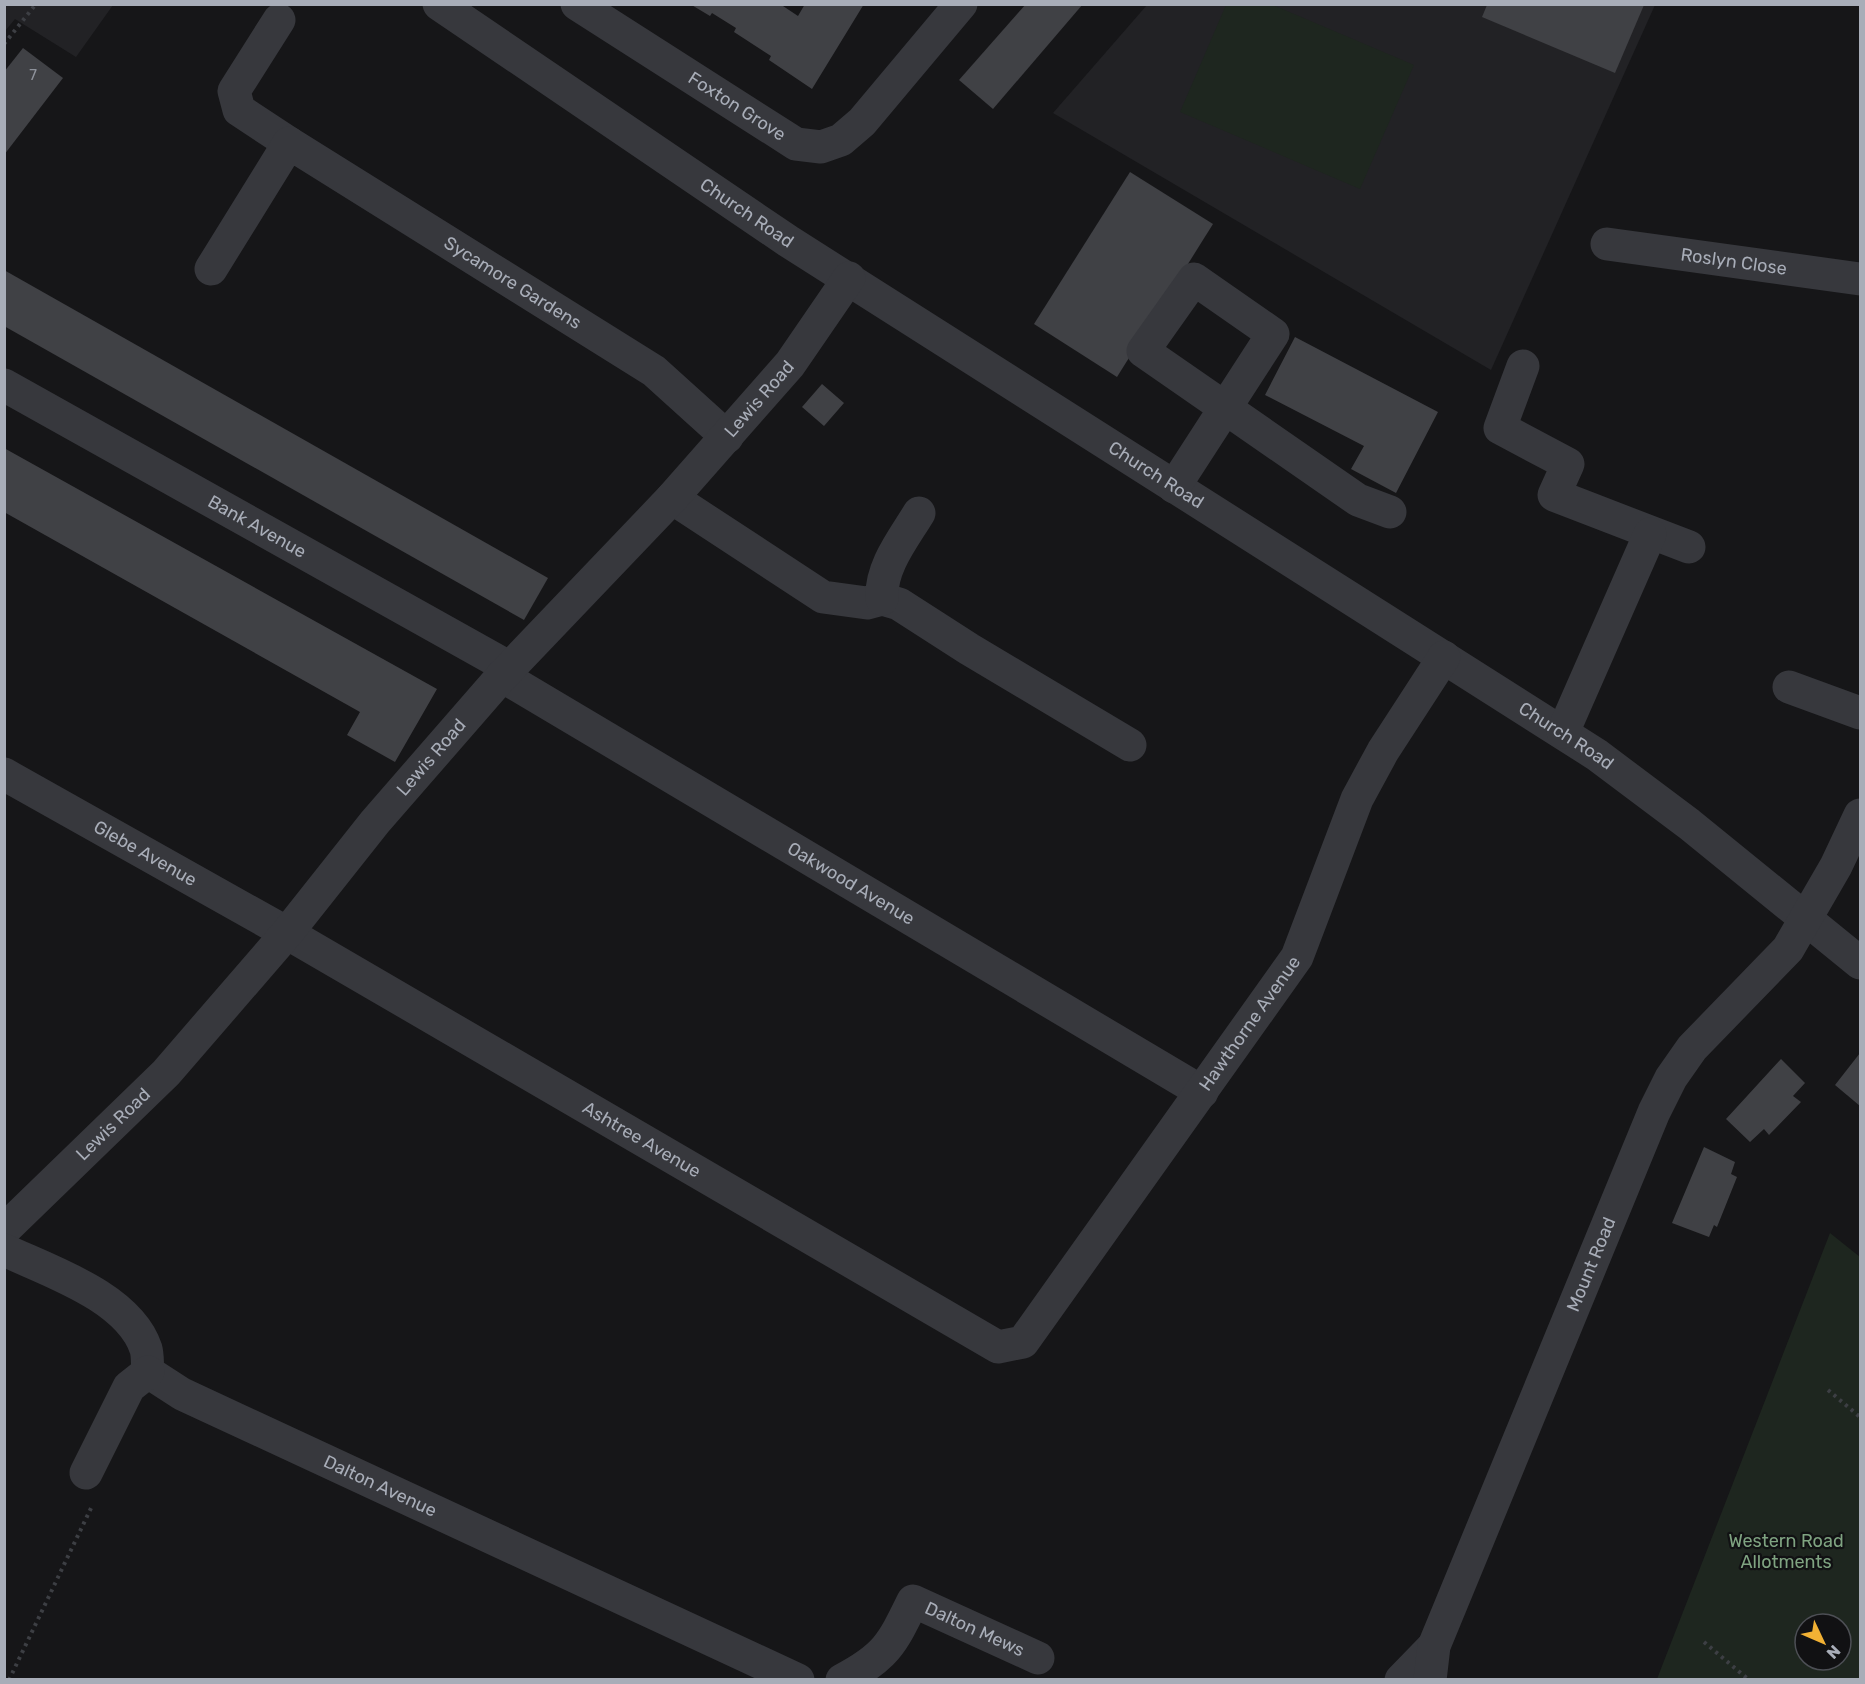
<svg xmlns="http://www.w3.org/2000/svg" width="1865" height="1684" viewBox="0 0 1865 1684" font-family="Rubik,sans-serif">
<rect width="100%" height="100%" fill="#161618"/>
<!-- built -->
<g fill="#222225">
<path d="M5,4H113V5L76,57L15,19L5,31Z"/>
<path d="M1147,5H1655L1491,370L1053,113Z"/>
</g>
<!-- green -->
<g fill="#1e261f" fill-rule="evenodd">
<path d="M1226,5H1273L1414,65L1360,189L1180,112Z"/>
<path d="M1830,1233L1860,1257V1679H1657ZM1805,1624H1841V1660H1805Z"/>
</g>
<!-- building -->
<g fill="#404145">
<path d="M690,4H780L798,16L805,4H864L812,89L769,60L771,56L734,32L736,28L712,13L710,16Z"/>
<path d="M1026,4H1083L993,109L959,80Z"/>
<path d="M1487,5H1644L1615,73L1482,17Z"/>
<path d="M23,48L63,78L4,155V72Z"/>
<path d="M1130,172L1213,224L1117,377L1034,324Z"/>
<path d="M4,270L548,578L524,620L4,326Z"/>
<path d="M1295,337L1438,412L1396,493L1351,469L1364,446L1265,395Z"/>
<path d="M822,384L844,403L824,426L802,407Z"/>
<path d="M4,448L437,689L395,762L347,735L360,712L4,512Z"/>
<path d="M1860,1053V1106L1835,1085Z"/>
<path d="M1781,1059L1805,1083L1793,1096L1801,1102L1769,1135L1764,1129L1750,1142L1726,1119Z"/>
<path d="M1704,1147L1735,1162L1731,1174L1737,1177L1717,1227L1714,1225L1709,1237L1672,1223Z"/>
</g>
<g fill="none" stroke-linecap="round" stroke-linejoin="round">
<!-- path -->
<g stroke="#3d3f44" stroke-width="4" stroke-dasharray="3 4.5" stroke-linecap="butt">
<path d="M4,44L36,4"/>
<path d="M1828,1390L1860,1417"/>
<path d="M1704,1642L1749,1680"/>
<path d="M9,1680L92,1506"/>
</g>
<!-- minor -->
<g stroke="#37383d" stroke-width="33">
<path id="s1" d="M439,4L788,241L1597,755L1689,824L1860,963"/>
<path id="s2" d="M577,4L796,144L821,147L841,140L862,122L961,4"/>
<path d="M279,20L234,91L239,110L289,143"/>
<path id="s3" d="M1607,244L1860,279"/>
<path id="s4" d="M211,269L289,143L654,371L727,437"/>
<path d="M1523,366L1500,428L1568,464L1554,495L1689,547"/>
<path id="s5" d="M4,385L510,668"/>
<path d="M1174,487L1273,334L1194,279L1143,351L1358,500L1390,512"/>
<path d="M672,498L823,597L867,603L882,599L899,604L969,649L1130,745"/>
<path d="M882,599C880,567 904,538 919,513"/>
<path id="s6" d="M502,676L1202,1092"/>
<path d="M1789,687L1860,713"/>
<path d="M1563,732L1650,534"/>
<path id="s7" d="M4,774L287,933L998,1347L1023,1342L1297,957L1357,799L1383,751L1444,657"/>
<path id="s8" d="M4,1230L166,1073L287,933L375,822L502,676L672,498L790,364L849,278"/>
<path id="s9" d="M4,1250C49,1271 129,1297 146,1349C148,1356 147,1365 148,1372L182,1394L798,1680"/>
<path d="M86,1473L129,1387L148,1372"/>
<path id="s10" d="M842,1680C886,1657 892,1644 913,1601L1038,1658"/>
<path d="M1401,1680L1434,1646"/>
<path id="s11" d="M1430,1680L1434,1646L1654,1112L1671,1078L1692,1048L1788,949L1836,866L1860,815"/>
</g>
</g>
<g text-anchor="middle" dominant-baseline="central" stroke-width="4.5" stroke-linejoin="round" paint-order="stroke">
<!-- number labels -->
<g font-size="15" fill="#8e929b">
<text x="33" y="75">7</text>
</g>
<!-- street labels -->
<g font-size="18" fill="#a8adb8" stroke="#111113">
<text stroke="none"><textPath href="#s2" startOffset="190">Foxton Grove</textPath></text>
<text stroke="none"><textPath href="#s1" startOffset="372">Church Road</textPath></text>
<text stroke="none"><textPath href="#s3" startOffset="128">Roslyn Close</textPath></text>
<text stroke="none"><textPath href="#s4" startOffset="412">Sycamore Gardens</textPath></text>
<text stroke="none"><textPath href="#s8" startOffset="1124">Lewis Road</textPath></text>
<text stroke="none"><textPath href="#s1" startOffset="858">Church Road</textPath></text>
<text stroke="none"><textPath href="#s5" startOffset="290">Bank Avenue</textPath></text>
<text stroke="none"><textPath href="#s1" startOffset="1344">Church Road</textPath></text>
<text stroke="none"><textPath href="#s8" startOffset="638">Lewis Road</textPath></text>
<text stroke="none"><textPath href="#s7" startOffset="162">Glebe Avenue</textPath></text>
<text stroke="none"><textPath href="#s6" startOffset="406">Oakwood Avenue</textPath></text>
<text stroke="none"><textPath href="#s7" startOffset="1564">Hawthorne Avenue</textPath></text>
<text stroke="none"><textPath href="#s8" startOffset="152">Lewis Road</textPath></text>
<text stroke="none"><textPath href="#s7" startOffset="735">Ashtree Avenue</textPath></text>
<text stroke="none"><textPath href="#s11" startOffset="447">Mount Road</textPath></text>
<text stroke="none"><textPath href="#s9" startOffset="460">Dalton Avenue</textPath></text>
<text stroke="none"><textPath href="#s10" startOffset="177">Dalton Mews</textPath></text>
</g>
<!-- park labels -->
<g font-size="18" fill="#7fa381" stroke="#111113">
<text x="1786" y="1541">Western Road<tspan x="1786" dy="21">Allotments</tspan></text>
</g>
</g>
<!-- border -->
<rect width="1865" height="1684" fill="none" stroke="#a8adb8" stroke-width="12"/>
<!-- north arrow -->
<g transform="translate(1823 1642) rotate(134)"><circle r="28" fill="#111113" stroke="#4d4f55" stroke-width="1.5"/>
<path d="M0-4.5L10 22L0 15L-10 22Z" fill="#f2b134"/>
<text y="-9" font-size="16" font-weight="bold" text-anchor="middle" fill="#a8adb8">N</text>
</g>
</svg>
